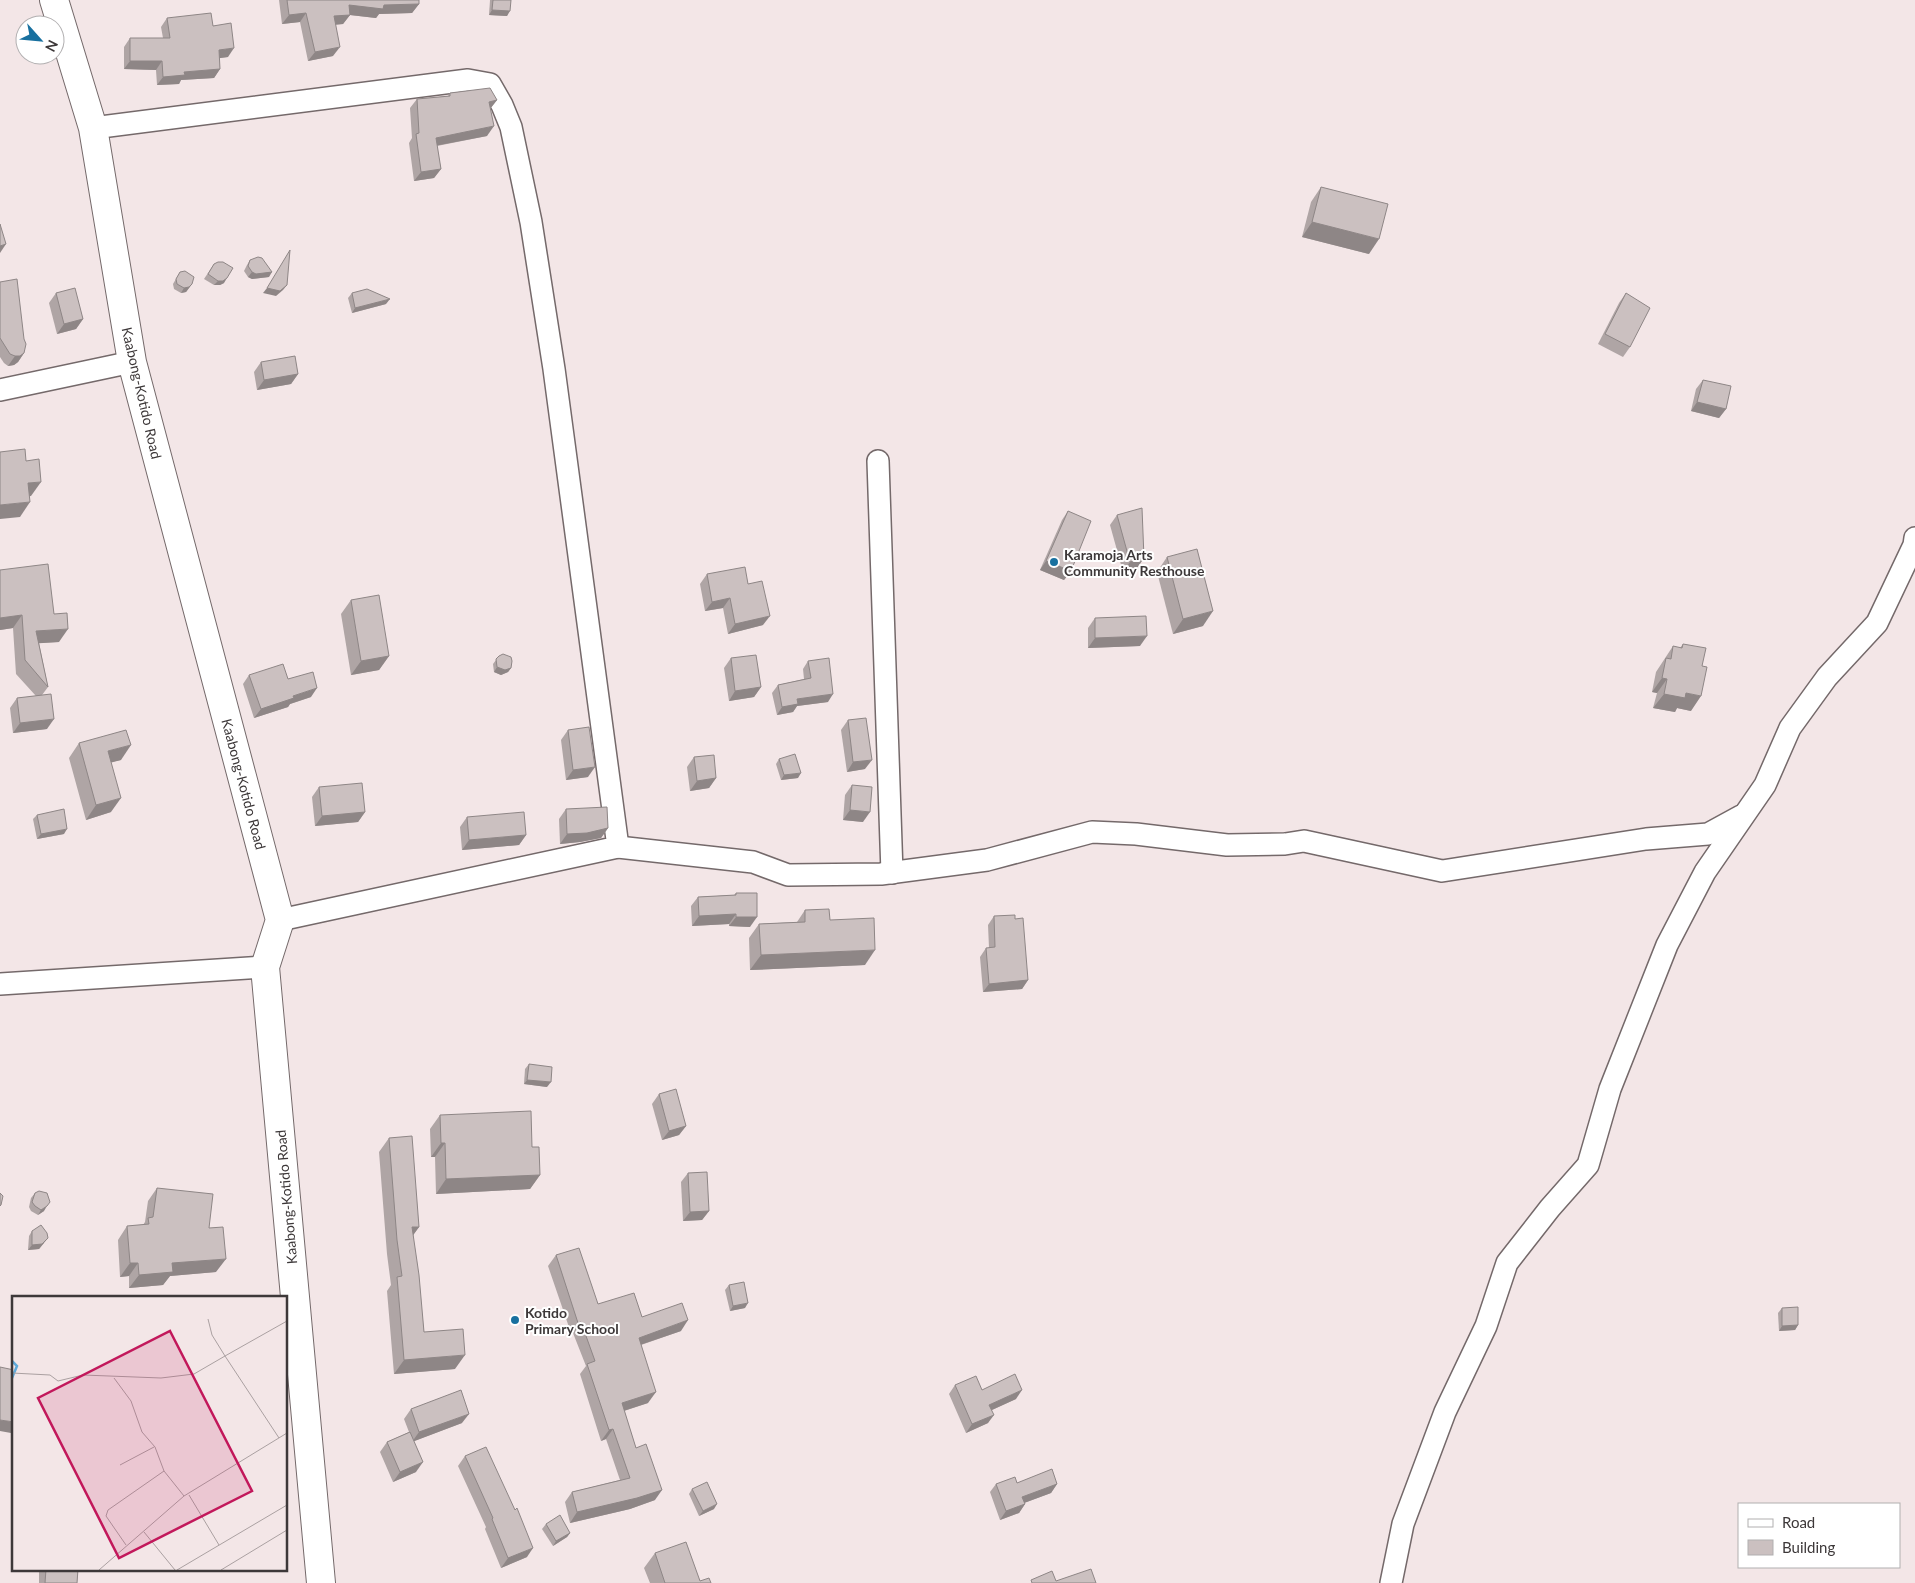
<svg xmlns="http://www.w3.org/2000/svg" width="1915" height="1583" viewBox="0 0 1915 1583" font-family="Lato,sans-serif">
<rect width="100%" height="100%" fill="#f3e6e7"/>
<g fill="none" stroke-linecap="round" stroke-linejoin="round">
<defs>
<g id="street">
<path d="M93,128L468,80L490,84L502,105L511,127L531,222L554,369L618,847L280,920"/>
<path d="M0,390L132,362"/>
<path d="M878,461L892,873"/>
<path d="M618,847L753,862L788,875L881,874L987,860L1092,832L1136,834L1227,845L1285,844L1304,841L1442,871L1646,839L1708,834L1741,816"/>
<path d="M0,984L265,967"/>
<path d="M1391,1583L1403,1524L1445,1412L1486,1326L1507,1263L1550,1208L1588,1165L1610,1089L1667,945L1705,872L1765,785L1790,728L1827,677L1877,623L1914,545L1915,538"/>
</g>
<path id="secondary" d="M54,0L93,128L132,362L280,920L265,967L321,1583"/>
</defs>
<!-- street casing -->
<use href="#street" stroke="#74696a" stroke-width="24"/>
<!-- secondary casing -->
<use href="#secondary" stroke="#74696a" stroke-width="30"/>
<!-- street -->
<use href="#street" stroke="#fff" stroke-width="21"/>
<!-- secondary -->
<use href="#secondary" stroke="#fff" stroke-width="28"/>
</g>
<!-- wall -->
<g fill="#afa5a5">
<path d="M279,0H419V4L412,13L379,14L376,18L350,15L343,24L335,25L333,56L308,61L300,22L282,24Z"/>
<path d="M490,0H511L507,16L489,15Z"/>
<path d="M167,18L213,26L228,57L219,58L220,69L214,78L181,80L179,84L157,85L156,70L124,69V47L130,38H163L161,27Z"/>
<path d="M450,93L497,100L490,109L487,136L437,146L441,169L434,178L414,181L409,143L412,138L410,108L417,99L448,96Z"/>
<path d="M1321,187L1369,254L1302,237L1311,202Z"/>
<path d="M250,260L269,277L252,279L248,277L244,271L247,265Z"/>
<path d="M214,264L224,283L220,285H214L204,279Z"/>
<path d="M180,272L192,284L186,292L181,293L174,289L173,284Z"/>
<path d="M0,282L24,353L18,362L14,365L8,366L4,363L0,357Z"/>
<path d="M56,293L83,319L76,329L57,334L49,303Z"/>
<path d="M352,293L386,304L352,313L348,298Z"/>
<path d="M1626,293L1630,347L1623,357L1598,344L1619,303Z"/>
<path d="M261,362L298,374L291,384L257,390L254,372Z"/>
<path d="M1703,380L1726,409L1719,418L1691,411L1696,389Z"/>
<path d="M1068,511L1071,571L1064,580L1040,570L1062,520Z"/>
<path d="M1117,515L1144,558L1137,568L1123,572L1110,525Z"/>
<path d="M1167,557L1203,626L1173,634L1157,572Z"/>
<path d="M0,570L54,614L59,642L39,643L48,687L42,695L47,729L13,733L10,708L17,698L36,696L16,674L13,628L0,630Z"/>
<path d="M707,574L748,584L763,625L728,634L723,608L705,611L700,584Z"/>
<path d="M351,600L389,656L379,670L351,675L341,614Z"/>
<path d="M1095,618L1140,646L1088,648V628Z"/>
<path d="M1683,644L1691,711L1677,708L1675,712L1653,708L1657,693L1652,692L1656,672L1673,646L1680,648Z"/>
<path d="M499,656L511,668L508,672L501,675L494,672L493,664Z"/>
<path d="M731,658L761,687L754,697L729,701L724,668Z"/>
<path d="M808,661L828,702L797,706L793,712L777,715L772,693L778,685L804,679L803,669Z"/>
<path d="M249,675L311,697L290,704L288,707L254,718L243,684Z"/>
<path d="M848,720L865,769L847,772L841,730Z"/>
<path d="M568,730L588,777L566,780L561,740Z"/>
<path d="M79,743L121,760L111,762V812L86,820L69,758Z"/>
<path d="M694,757L716,778L709,788L690,791L687,767Z"/>
<path d="M779,759L798,778L781,780L776,764Z"/>
<path d="M852,785L863,822L843,820L845,795Z"/>
<path d="M319,787L365,812L358,822L315,826L312,797Z"/>
<path d="M566,809L608,828L601,838L580,842L560,844L559,819Z"/>
<path d="M37,815L64,834L37,839L33,819Z"/>
<path d="M467,817L526,835L519,845L462,850L460,827Z"/>
<path d="M736,893L750,927L729,926V924L692,926L691,906L698,897L734,895Z"/>
<path d="M805,910L865,965L750,970L749,938L759,924L797,922Z"/>
<path d="M994,916L1028,980L1022,989L983,992L980,957L986,948H989L988,925Z"/>
<path d="M529,1064L547,1087L524,1084L525,1069Z"/>
<path d="M659,1094L686,1126L679,1135L662,1140L652,1104Z"/>
<path d="M440,1115L532,1147L540,1175L530,1189L436,1194L435,1157H431L430,1129Z"/>
<path d="M389,1138L419,1227L413,1235L424,1332L455,1369L394,1374L387,1291L391,1285L387,1254L379,1152Z"/>
<path d="M688,1173L709,1211L702,1220L683,1221L681,1182Z"/>
<path d="M157,1188L209,1228L216,1272L170,1276L163,1285L129,1288V1276L120,1277L118,1240L127,1226L143,1225L145,1222L148,1201Z"/>
<path d="M35,1193L44,1211L38,1215L31,1211L29,1207L31,1198Z"/>
<path d="M32,1231L44,1243L39,1249L28,1250L29,1236Z"/>
<path d="M556,1255L598,1304L642,1317L681,1331L641,1345L648,1403L624,1411L636,1448L655,1500L630,1509L570,1523L565,1502L572,1492L620,1480L606,1439L601,1441L580,1374L586,1366L573,1333H571L548,1266Z"/>
<path d="M729,1285L745,1308L730,1311L725,1290Z"/>
<path d="M1782,1308L1798,1325L1795,1330L1779,1331L1778,1313Z"/>
<path d="M955,1385L982,1390L1016,1399L992,1410L988,1423L966,1433L949,1394Z"/>
<path d="M411,1409L462,1423L414,1441L416,1472L393,1482L380,1452L387,1442L409,1432L404,1419Z"/>
<path d="M465,1456L527,1557L501,1568L485,1529L486,1527L458,1466Z"/>
<path d="M1017,1483L1057,1484L1051,1493L1024,1503L1025,1504L1019,1513L1000,1520L990,1492L996,1484Z"/>
<path d="M692,1489L714,1509L699,1516L689,1494Z"/>
<path d="M546,1524L570,1533L567,1537L553,1546L542,1529Z"/>
<path d="M655,1553L700,1581L711,1583H650L644,1568Z"/>
<path d="M41,1569H78L77,1583H39V1572Z"/>
</g>
<!-- shaded-wall -->
<g fill="#8e8686">
<path d="M419,4L412,13L379,14L376,18L350,15L343,24L327,25L334,16L349,5Z"/>
<path d="M492,10L510,11L507,16L489,15Z"/>
<path d="M306,13L300,22L282,24L289,15Z"/>
<path d="M340,47L333,56L308,61L315,52Z"/>
<path d="M234,48L228,57L213,59L219,50Z"/>
<path d="M130,61H162L156,70L124,69Z"/>
<path d="M220,69L214,78L181,80L179,84L157,85L163,77L184,72Z"/>
<path d="M497,100L490,109L489,102Z"/>
<path d="M494,126L487,136L429,147L436,138Z"/>
<path d="M441,169L434,178L414,181L421,172Z"/>
<path d="M1312,222L1379,239L1369,254L1302,237Z"/>
<path d="M6,244L0,253V246Z"/>
<path d="M252,272H272L269,277L252,279L248,277Z"/>
<path d="M227,278L224,283L220,285H214L218,281Z"/>
<path d="M192,284L186,292L181,293L184,288Z"/>
<path d="M287,285L283,290L276,296L263,293L267,288Z"/>
<path d="M390,299L386,304L352,313L355,308Z"/>
<path d="M83,319L76,329L57,334L64,324Z"/>
<path d="M24,353L18,362L14,365L8,366L15,356Z"/>
<path d="M298,374L291,384L257,390L264,380Z"/>
<path d="M1697,402L1726,409L1719,418L1691,411Z"/>
<path d="M41,482L31,496L18,498L28,483Z"/>
<path d="M30,502L20,517L0,519V505Z"/>
<path d="M1144,558L1137,568L1123,572L1130,562Z"/>
<path d="M1046,561L1071,571L1064,580L1040,570Z"/>
<path d="M730,598L723,608L705,611L712,602Z"/>
<path d="M1213,611L1203,626L1173,634L1183,619Z"/>
<path d="M22,615L13,628L0,630V618Z"/>
<path d="M770,616L763,625L728,634L735,624Z"/>
<path d="M68,629L59,642L27,644L36,631Z"/>
<path d="M1147,636L1140,646L1088,648L1095,638Z"/>
<path d="M389,656L379,670L351,675L361,661Z"/>
<path d="M497,667L511,668L508,672L501,675L494,672Z"/>
<path d="M1662,678L1667,679L1657,693L1652,692Z"/>
<path d="M761,687L754,697L729,701L735,691Z"/>
<path d="M317,688L311,697L290,704L288,707L254,718L261,709L293,696Z"/>
<path d="M1686,693L1701,696L1691,711L1677,708L1675,712L1653,708L1664,694Z"/>
<path d="M833,694L828,702L797,706L793,712L777,715L782,707L797,699Z"/>
<path d="M54,719L47,729L13,733L20,723Z"/>
<path d="M131,745L121,760L98,766L108,751Z"/>
<path d="M872,760L865,769L847,772L853,762Z"/>
<path d="M595,767L588,777L566,780L573,770Z"/>
<path d="M801,773L798,778L781,780L784,775Z"/>
<path d="M716,778L709,788L690,791L697,781Z"/>
<path d="M121,798L111,812L86,820L96,805Z"/>
<path d="M850,810L870,812L863,822L843,820Z"/>
<path d="M365,812L358,822L315,826L322,816Z"/>
<path d="M608,828L601,838L580,842L560,844L567,834Z"/>
<path d="M67,829L64,834L37,839L41,834Z"/>
<path d="M526,835L519,845L462,850L469,840Z"/>
<path d="M736,914L729,924L692,926L699,916Z"/>
<path d="M736,917H757L750,927L729,926Z"/>
<path d="M875,950L865,965L750,970L761,955Z"/>
<path d="M1028,980L1022,989L983,992L989,984Z"/>
<path d="M527,1080L551,1082L547,1087L524,1084Z"/>
<path d="M686,1126L679,1135L662,1140L669,1131Z"/>
<path d="M441,1143H445L435,1157H431Z"/>
<path d="M540,1175L530,1189L436,1194L446,1179Z"/>
<path d="M47,1206L44,1211L38,1215L41,1210Z"/>
<path d="M709,1211L702,1220L683,1221L690,1212Z"/>
<path d="M412,1227H419L409,1241Z"/>
<path d="M48,1238L39,1249L28,1250L32,1245Z"/>
<path d="M226,1259L216,1272L170,1276L163,1285L129,1288L139,1275L172,1263Z"/>
<path d="M130,1263H138L129,1276L120,1277Z"/>
<path d="M748,1303L745,1308L730,1311L733,1306Z"/>
<path d="M688,1320L681,1331L631,1348L639,1338Z"/>
<path d="M581,1322L573,1333H571L578,1323Z"/>
<path d="M1798,1325L1795,1330L1779,1331L1782,1326Z"/>
<path d="M465,1355L455,1369L394,1374L404,1360Z"/>
<path d="M1022,1390L1016,1399L983,1414L989,1405Z"/>
<path d="M656,1392L648,1403L614,1414L622,1403Z"/>
<path d="M469,1414L462,1423L412,1442L419,1432Z"/>
<path d="M994,1415L988,1423L966,1433L972,1424Z"/>
<path d="M0,1420L14,1422V1428L11,1433L0,1431Z"/>
<path d="M613,1429L606,1439L601,1441L609,1430Z"/>
<path d="M423,1462L416,1472L393,1482L400,1472Z"/>
<path d="M1057,1484L1051,1493L1016,1506L1022,1497Z"/>
<path d="M662,1490L655,1500L630,1509L570,1523L577,1512Z"/>
<path d="M717,1504L714,1509L699,1516L703,1511Z"/>
<path d="M1025,1504L1019,1513L1000,1520L1006,1511Z"/>
<path d="M570,1533L567,1537L553,1546L556,1541Z"/>
<path d="M533,1548L527,1557L501,1568L508,1558Z"/>
</g>
<!-- building -->
<g fill="#cbc0c0" stroke="#8e8686">
<path d="M287,0H419V4L384,5L383,9L349,5L350,15L334,16L340,47L315,52L306,13L289,15Z"/>
<path d="M493,0H511L510,11L492,10Z"/>
<path d="M211,13L213,26L231,23L234,48L219,50L220,69L184,72L185,75L163,77L162,61H130V38H170L167,18Z"/>
<path d="M490,88L497,100L489,102L494,126L436,138L441,169L421,172L416,134L419,133L417,99L450,96V93Z"/>
<path d="M1321,187L1388,204L1379,239L1312,222Z"/>
<path d="M0,224L6,244L0,246Z"/>
<path d="M290,250L287,285L280,291L267,288Z"/>
<path d="M258,257L262,258L272,272L256,274L252,272L248,266L250,260Z"/>
<path d="M218,262H223L233,268L227,278L223,281H218L208,274L214,264Z"/>
<path d="M185,271L194,277L192,284L189,287L184,288L177,284L176,279L180,272Z"/>
<path d="M17,279L24,339L26,344L24,353L20,356H15L10,354L0,338V282Z"/>
<path d="M75,288L83,319L64,324L56,293Z"/>
<path d="M367,289L390,299L355,308L352,293Z"/>
<path d="M1626,293L1650,308L1630,347L1605,334Z"/>
<path d="M295,356L298,374L264,380L261,362Z"/>
<path d="M1703,380L1731,386L1726,409L1697,402Z"/>
<path d="M25,449L26,461L39,459L41,482L28,483L30,502L0,505V452Z"/>
<path d="M1142,508L1144,558L1130,562L1117,515Z"/>
<path d="M1068,511L1091,521L1071,571L1046,561Z"/>
<path d="M1197,549L1213,611L1183,619L1167,557Z"/>
<path d="M48,564L54,614L67,613L68,629L36,631L48,687L25,660L22,615L0,618V570Z"/>
<path d="M745,567L748,584L762,581L770,616L735,624L730,598L712,602L707,574Z"/>
<path d="M379,595L389,656L361,661L351,600Z"/>
<path d="M1146,616L1147,636L1095,638V618Z"/>
<path d="M1683,644L1706,648L1702,666L1707,667L1701,696L1686,693L1685,698L1664,694L1667,679L1662,678L1666,658L1671,659L1673,646L1682,648Z"/>
<path d="M503,654L511,657L512,661L511,668L505,670L497,667L496,659L499,656Z"/>
<path d="M756,655L761,687L735,691L731,658Z"/>
<path d="M829,658L833,694L797,699L798,704L782,707L778,685L811,678L808,661Z"/>
<path d="M283,664L288,679L313,672L317,688L293,696L294,698L261,709L249,675Z"/>
<path d="M51,694L54,719L20,723L17,698Z"/>
<path d="M866,718L872,760L853,762L848,720Z"/>
<path d="M589,727L595,767L573,770L568,730Z"/>
<path d="M126,730L131,745L108,751L121,798L96,805L79,743Z"/>
<path d="M795,754L801,773L784,775L779,759Z"/>
<path d="M714,755L716,778L697,781L694,757Z"/>
<path d="M362,783L365,812L322,816L319,787Z"/>
<path d="M852,785L872,787L870,812L850,810Z"/>
<path d="M607,807L608,828L587,833L567,834L566,809Z"/>
<path d="M64,809L67,829L41,834L37,815Z"/>
<path d="M524,812L526,835L469,840L467,817Z"/>
<path d="M736,893H757V917H736V914L699,916L698,897L736,895Z"/>
<path d="M829,909L830,920L874,918L875,950L761,955L759,924L805,922V910Z"/>
<path d="M1015,915V919L1023,918L1028,980L989,984L986,948L995,947L994,916Z"/>
<path d="M529,1064L552,1067L551,1082L527,1080Z"/>
<path d="M676,1089L686,1126L669,1131L659,1094Z"/>
<path d="M531,1111L532,1147H539L540,1175L446,1179L445,1143H441L440,1115Z"/>
<path d="M412,1136L419,1227H412L419,1275L424,1332L463,1329L465,1355L404,1360L397,1277L402,1276L397,1240L389,1138Z"/>
<path d="M707,1172L709,1211L690,1212L688,1173Z"/>
<path d="M157,1188L213,1194L209,1228L223,1227L226,1259L172,1263L173,1272L139,1275L138,1263H130L127,1226L149,1224L148,1218L153,1217Z"/>
<path d="M39,1191L47,1193L50,1202L47,1206L41,1210L35,1206L32,1202L35,1193Z"/>
<path d="M0,1193L3,1196L1,1205L0,1206Z"/>
<path d="M41,1225L47,1233L48,1238L42,1244L32,1245V1231Z"/>
<path d="M579,1248L598,1304L634,1293L642,1317L682,1303L688,1320L639,1338L656,1392L622,1403L636,1448L646,1444L662,1490L637,1498L577,1512L572,1492L630,1478L613,1429L609,1430L587,1364L595,1361L581,1322L578,1323L556,1255Z"/>
<path d="M744,1282L748,1303L733,1306L729,1285Z"/>
<path d="M1798,1307V1325L1782,1326V1308Z"/>
<path d="M0,1367L14,1370V1422L0,1420Z"/>
<path d="M1015,1374L1022,1390L989,1405L994,1415L972,1424L955,1385L976,1376L982,1390Z"/>
<path d="M461,1390L469,1414L419,1432L411,1409Z"/>
<path d="M410,1432L423,1462L400,1472L387,1442Z"/>
<path d="M486,1447L515,1510L517,1508L533,1548L508,1558L492,1519L493,1518L465,1456Z"/>
<path d="M1052,1469L1057,1484L1022,1497L1025,1504L1006,1511L996,1484L1015,1477L1017,1483Z"/>
<path d="M707,1482L717,1504L703,1511L692,1489Z"/>
<path d="M560,1515L570,1533L556,1541L546,1524Z"/>
<path d="M686,1542L700,1581L709,1578L711,1583H665L655,1553Z"/>
<path d="M46,1569H78L77,1583H45Z"/>
<path d="M1091,1569L1096,1583H1032L1031,1580L1052,1571L1056,1581Z"/>
</g>
<!-- markers -->
<g fill="#18709f" stroke="#fff" stroke-width="2">
<circle cx="1054" cy="562" r="5"/>
<circle cx="515" cy="1320" r="5"/>
</g>
<g text-anchor="middle" dominant-baseline="central" stroke-width="4" stroke-linejoin="round" paint-order="stroke">
<!-- street labels -->
<g font-size="14" fill="#3d3839" stroke="#fff">
<text transform="translate(142 393) rotate(77)">Kaabong-Kotido Road</text>
<text transform="translate(244 784) rotate(75)">Kaabong-Kotido Road</text>
<text transform="translate(286 1197) rotate(-95)">Kaabong-Kotido Road</text>
</g>
<!-- poi labels -->
<g font-size="14" font-weight="bold" fill="#3d3839" stroke="#fff" text-anchor="start">
<text x="1064" y="554">Karamoja Arts<tspan x="1064" dy="16">Community Resthouse</tspan></text>
<text x="525" y="1312">Kotido<tspan x="525" dy="16">Primary School</tspan></text>
</g>
</g>
<!-- overview -->
<g transform="translate(12 1296)">
<rect width="275" height="275" fill="#f3e6e7"/>
<path fill="none" stroke="#5faada" stroke-width="2.5" d="M0,65L5,70L0,82"/>
<path fill="none" stroke="#aaa0a1" stroke-width="1" d="M0,77L38,79L46,85L71,79L149,82L182,78L213,60L200,39L196,23M102,82L119,105L130,136L143,151L152,175M267,142L213,60L275,25M108,169L142,151M177,199L207,249M132,236L163,274M114,249L94,220L96,214L152,175L172,200M87,274L172,200L275,137M165,274L275,209M209,274L275,234"/>
<path fill="#c2185b" fill-opacity="0.15" stroke="#c2185b" stroke-width="2.5" d="M158,35L240,195L107,262L26,102Z"/>
<rect width="275" height="275" fill="none" stroke="#3d3839" stroke-width="2.5"/>
</g>
<!-- legend -->
<rect x="1738" y="1503" width="162" height="65" fill="#ffffff" stroke="#b1afb0"/>
<rect x="1748" y="1519" width="25" height="8" fill="#ffffff" stroke="#b1afb0"/>
<text x="1782" y="1528" font-size="15" fill="#3d3839">Road</text>
<rect x="1748" y="1540" width="25" height="15" fill="#cbc0c0" stroke="#b1afb0"/>
<text x="1782" y="1553" font-size="15" fill="#3d3839">Building</text>
<!-- north arrow -->
<g transform="translate(40 40) rotate(117)"><circle r="24" fill="#ffffff" stroke="#b1afb0"/>
<path d="M0-4L9 19L0 12L-9 19Z" fill="#18709f"/>
<text y="-8" font-size="14" font-weight="bold" text-anchor="middle" fill="#3d3839">N</text>
</g>
</svg>
